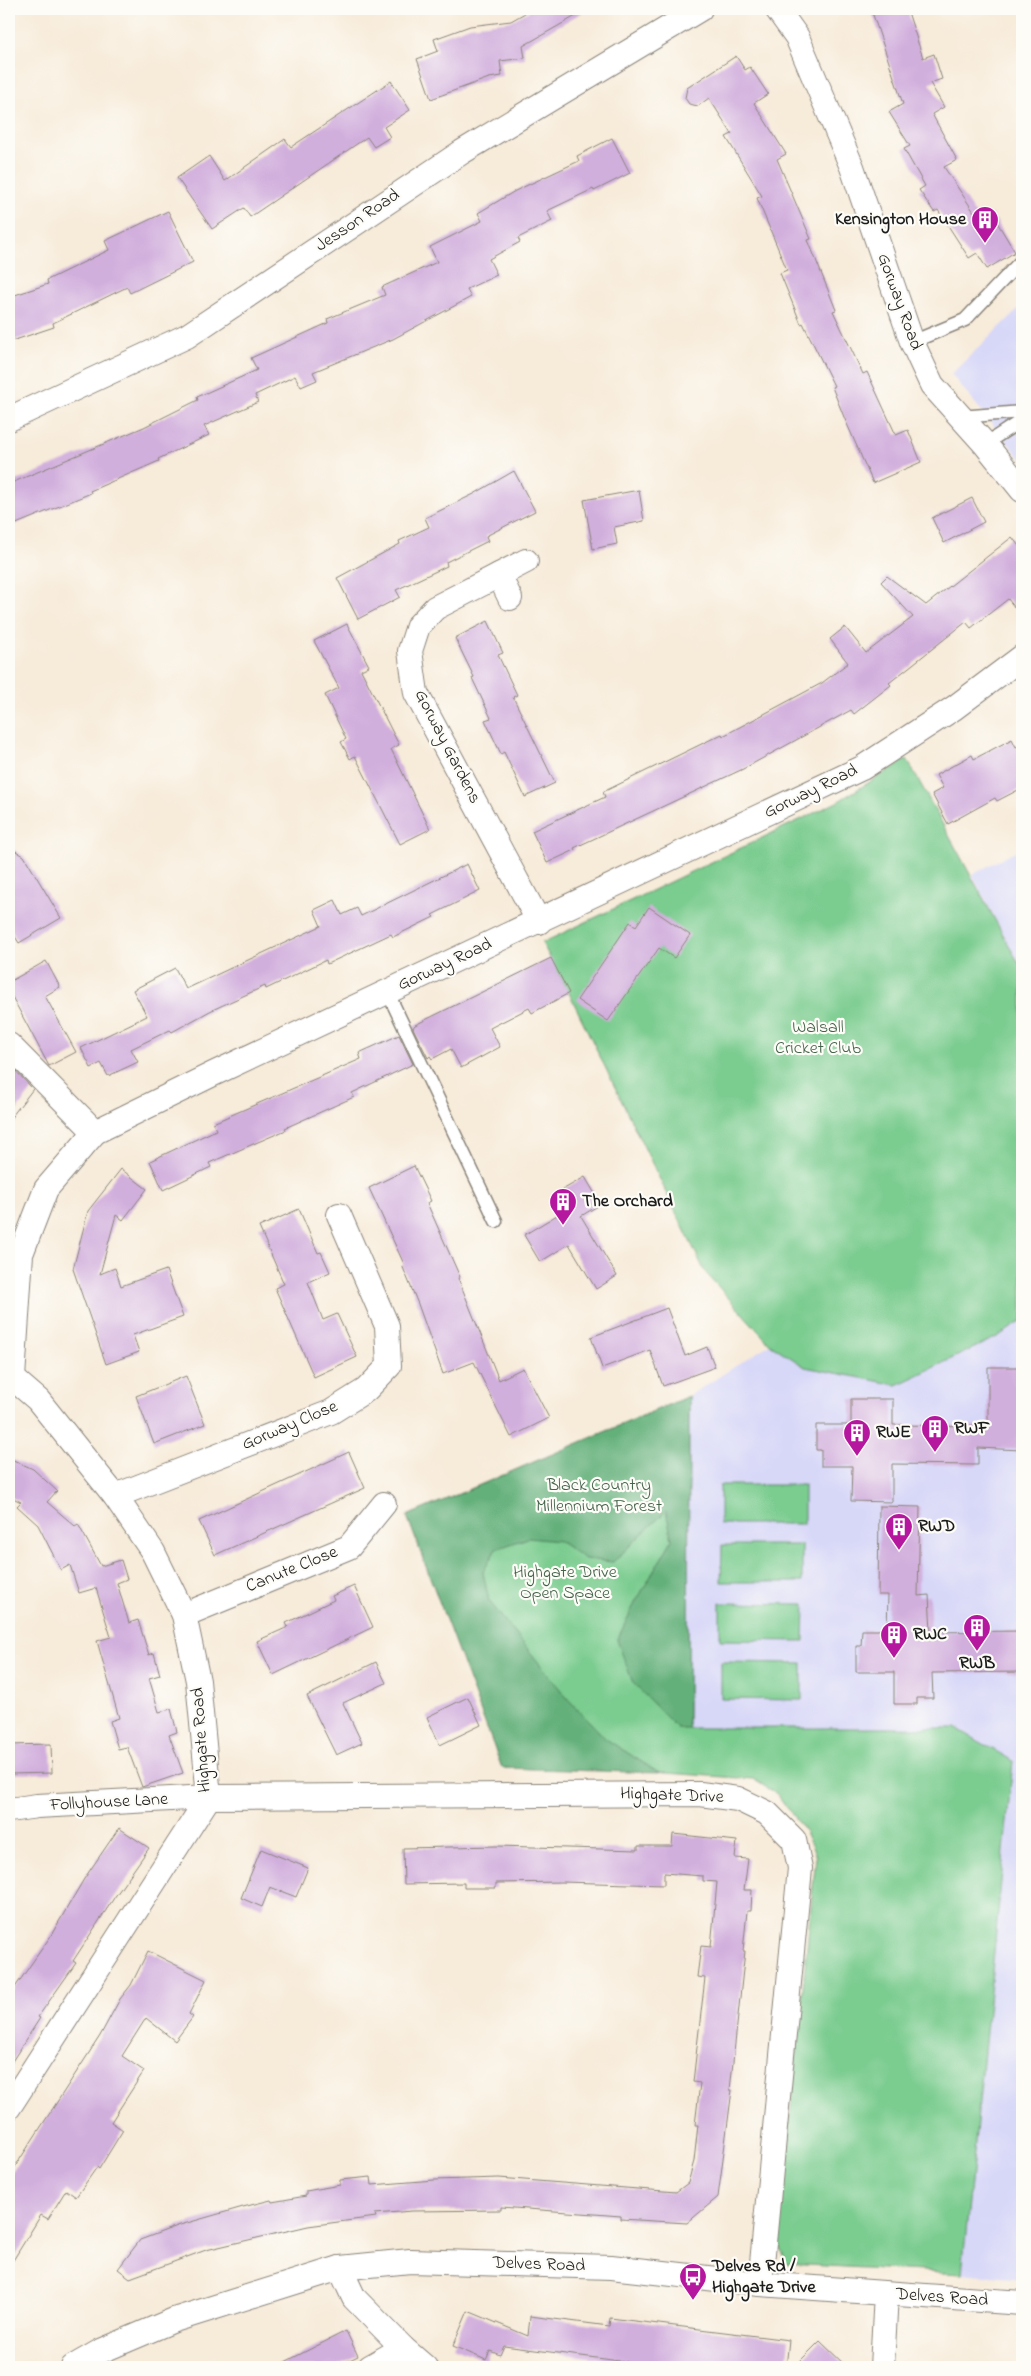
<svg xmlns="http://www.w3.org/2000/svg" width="1031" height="2376" viewBox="0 0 1031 2376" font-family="'Indie Flower',sans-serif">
<rect width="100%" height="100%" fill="#fdfcf7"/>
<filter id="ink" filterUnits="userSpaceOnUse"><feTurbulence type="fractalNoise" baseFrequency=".02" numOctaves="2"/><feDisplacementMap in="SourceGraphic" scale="10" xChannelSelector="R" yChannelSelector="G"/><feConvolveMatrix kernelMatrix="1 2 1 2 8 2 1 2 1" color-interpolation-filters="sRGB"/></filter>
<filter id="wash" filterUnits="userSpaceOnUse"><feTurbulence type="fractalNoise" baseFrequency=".0096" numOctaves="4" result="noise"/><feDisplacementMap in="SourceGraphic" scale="20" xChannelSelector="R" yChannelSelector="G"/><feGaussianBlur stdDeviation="1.12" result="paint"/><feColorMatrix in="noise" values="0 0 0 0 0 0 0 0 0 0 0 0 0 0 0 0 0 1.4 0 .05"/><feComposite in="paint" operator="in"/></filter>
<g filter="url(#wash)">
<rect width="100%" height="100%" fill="#f7ebd9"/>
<!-- built -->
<g fill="#d7d7f8">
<path d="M1022,306V460L951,374Z"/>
<path d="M1022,847V969L972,875Z"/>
<path d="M1022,1321V2279L962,2273L1013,1761L688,1728L689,1396L770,1344L805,1367L999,1336Z"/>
</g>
<!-- green -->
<g fill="#7acc8f" stroke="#4b7456">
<path d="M907,759L1022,969V1321L999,1336L897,1385L805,1367L770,1344L705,1272L569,993L542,943L837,802Z"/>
<path d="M689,1396L688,1728H956L1013,1761L962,2273L786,2264L778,2240L816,1856L805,1832L777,1794L753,1779L637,1771L502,1768L407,1516Z"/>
<rect x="720" y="1485" width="84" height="39"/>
<path d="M722,1545H802V1582H721Z"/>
<path d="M720,1603L805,1604L804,1641L720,1640Z"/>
<path d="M721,1662L802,1663V1700L721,1699Z"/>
</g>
<!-- forest -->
<path fill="#63b07a" stroke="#40664b" d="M689,1396L688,1728H677L633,1683L617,1640L635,1603L672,1540L666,1511L613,1562L585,1559L559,1541L528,1538L496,1549L483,1572L489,1601L568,1699L606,1739L659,1773L502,1768L407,1516Z"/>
<g id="blocks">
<!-- building -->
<g fill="#d1afdd">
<path d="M532,9H588L523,46L525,58L500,61L502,76L489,78L431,99L417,59L438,51L434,39L470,26L511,21Z"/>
<path d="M871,9H907L923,58L934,54L942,79L930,83L944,107L932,114L957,160L944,167L980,221L992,214L1015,252L987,269L977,253L969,258L938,210L934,212L919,190L925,186L904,149L910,146L889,112L903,104Z"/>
<path d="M736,56L745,70L750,67L768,94L754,103L786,154L777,159L811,239L808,240L836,310L833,311L863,374L867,372L896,435L908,430L921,462L873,483L844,417L832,387L834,386L803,323L801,324L780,273L787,270L757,198L762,196L726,137L732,134L709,98L698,106L689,104L685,98L687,88Z"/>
<path d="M391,81L410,110L384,127L390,137L374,147L367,137L250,217L244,208L212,229L177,178L209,156L225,181L285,139L291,147Z"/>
<path d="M612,138L630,173L594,191L593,189L547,211L552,221L518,238L520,242L489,259L497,275L467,289L471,297L393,339L313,372L317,380L301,387L295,376L255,395L258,402L204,426L209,435L158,459L159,461L90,491L91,493L9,527V484L144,427L198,400L197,397L257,370L251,358L328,323L327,319L385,295L382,287L437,262L430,247L482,221L478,213L515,191L579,161L577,156Z"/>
<path d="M168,211L193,262L130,293L127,287L53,323L54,327L9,342V297L48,284L47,280L109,250L105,241Z"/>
<path d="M514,471L535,511L486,536L488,541L446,562L447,566L396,590L400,597L358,619L337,578L400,544L399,541L429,527L425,518L474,494Z"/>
<path d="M639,490L644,521L614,527L617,544L593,549L584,500Z"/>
<path d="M972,498L984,522L944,543L932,518Z"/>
<path d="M1012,537L1022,550V617L1008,599L971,628L966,622L889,683L891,685L854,714L851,710L743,769L574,848L575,850L547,863L532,831L605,797L603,792L722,734L723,736L822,683L848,663L830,639L845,627L866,653L913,617L881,582L887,576L926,605Z"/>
<path d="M488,621L503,653L498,655L517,695L513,697L555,783L525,797L504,752L501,754L485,720L491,718L472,678L474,677L455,638Z"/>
<path d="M347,624L369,666L361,670L399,745L391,749L430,829L400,844L355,756L350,759L341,742L346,739L325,695L339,688L314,641Z"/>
<path d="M1012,739L1016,747L1022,744V788L997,801L995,798L948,824L932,794L943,788L936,775L972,755L974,759Z"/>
<path d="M9,847L24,856L61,918L19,943L9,927Z"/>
<path d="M467,864L480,891L432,915L434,917L393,937L391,934L327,964L326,960L266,989L265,986L210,1011L172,1032L170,1030L131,1049L138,1062L108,1076L101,1063L91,1068L81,1048L147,1016L133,990L175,968L186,989L321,926L314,910L335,900L342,915L357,908L361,916Z"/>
<path d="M649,907L690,935L674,958L659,948L608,1021L577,1000L630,922L636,926Z"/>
<path d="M551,958L569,993L532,1013L529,1008L490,1028L500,1047L461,1068L451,1049L432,1059L430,1056L428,1058L413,1028L415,1025Z"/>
<path d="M46,961L60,987L45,996L76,1052L49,1066L9,991V982Z"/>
<path d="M399,1035L413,1064L352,1093L354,1097L285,1128L286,1130L209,1163L211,1167L163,1190L150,1161L216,1130L213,1123L361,1059L359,1053Z"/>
<path d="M9,1064L33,1089L9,1120Z"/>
<path d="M414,1166L431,1201L427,1203L460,1277L458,1278L499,1380L523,1368L549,1418L511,1437L474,1362L443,1374L418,1304L402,1265L404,1264L369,1188Z"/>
<path d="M121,1169L147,1189L123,1220L116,1215L100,1274L115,1268L121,1286L166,1270L183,1317L133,1335L139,1352L106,1364L73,1269L88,1211Z"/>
<path d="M585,1177L601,1204L581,1216L617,1276L596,1289L569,1244L540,1262L524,1235L567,1209L557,1193Z"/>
<path d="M299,1209L318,1253L321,1252L330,1272L308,1282L323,1320L337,1314L357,1357L314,1377L275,1288L284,1284L259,1227Z"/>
<path d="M667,1308L685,1356L707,1347L715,1367L663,1386L650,1350L602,1368L591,1337Z"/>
<path d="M988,1367H1022V1450L978,1448V1465L892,1464V1502L851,1501L852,1466H821V1450H816V1425H851V1399H893V1425L988,1426Z"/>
<path d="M186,1376L205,1424L154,1444L136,1396Z"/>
<path d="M349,1452L365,1488L215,1555L199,1521Z"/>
<path d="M9,1458L33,1469L57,1491L47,1502L75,1526L78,1524L101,1566L121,1560L127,1579L117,1583L129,1623L138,1620L149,1655L154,1653L160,1675L149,1678L159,1712L171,1709L177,1732L169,1735L183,1773L142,1787L127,1747L118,1749L110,1721L119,1718L97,1641L111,1637L96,1588L79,1593L70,1565L61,1570L38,1525L17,1506L21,1502L9,1496Z"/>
<path d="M879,1506L920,1507L918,1596L929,1595L931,1632L1022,1631V1672L932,1673L933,1698H917V1704H894V1672H856V1646H861L862,1630H887L888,1595H878Z"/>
<path d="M354,1586L373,1627L273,1675L257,1641L288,1627L286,1623L334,1600L332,1596Z"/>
<path d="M376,1662L386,1683L343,1703L362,1743L336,1755L307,1696Z"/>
<path d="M468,1697L481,1725L440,1745L427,1717Z"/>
<path d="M51,1744L52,1773L9,1774V1745Z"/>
<path d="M119,1828L149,1848L114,1898L73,1961L76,1963L38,2017L40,2018L9,2066V1996L50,1937L84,1879Z"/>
<path d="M673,1834L737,1841L735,1858L748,1859L744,1890H752L751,1911H747L743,1951H745L730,2090H732L718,2197L687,2223L621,2219V2216L501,2207V2210L412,2211L375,2214L376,2217L308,2226L206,2250L130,2278L118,2269L140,2240L180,2225L243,2207L271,2200L272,2202L306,2196V2191L340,2185V2180L371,2177L372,2185L434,2180L499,2178L676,2192L688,2183L694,2161L698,2125H695L700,2083L693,2082L705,1978L697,1977L701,1946L711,1947L717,1882L703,1881V1876L664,1873V1885L562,1882L496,1883V1888H464V1883L404,1884L403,1848L497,1846L638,1850V1846H672Z"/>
<path d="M261,1849L308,1868L296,1897L270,1887L262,1907L241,1898Z"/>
<path d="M148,1951L206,1980L189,2014L193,2017L175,2041L146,2018L122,2056L144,2071L111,2122L123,2130L99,2169L97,2167L76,2197L66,2190L48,2219L41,2215L9,2267V2176L100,2036L120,1999L131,1985Z"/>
<path d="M468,2311L528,2336L530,2316L609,2326L610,2318L789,2340L786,2367H666L504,2346L500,2355L490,2351L486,2360L453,2346Z"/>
<path d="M346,2331L358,2356L335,2367H275Z"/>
<path d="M820,2341L847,2367H794Z"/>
</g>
</g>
</g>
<g filter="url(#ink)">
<use href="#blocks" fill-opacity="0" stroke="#8a847a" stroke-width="1"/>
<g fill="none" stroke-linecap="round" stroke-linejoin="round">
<defs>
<g id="lane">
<path d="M912,342L965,320L1022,260"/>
<path d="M960,417L1022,412"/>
<path d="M985,444L1022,420"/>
<path d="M387,991L496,1221"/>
</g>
<g id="street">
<path d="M777,9L797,37L852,167L912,342L932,385L985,444L1022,490"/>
<path d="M9,419L187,336L462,152L700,9"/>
<path d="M526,561L435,608L418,626L410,651L416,693L539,922"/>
<path d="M499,575L510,598"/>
<path d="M9,1045L95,1132"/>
<path d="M9,1375L38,1400L115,1496L153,1552L184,1615L198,1681L209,1797L9,2107"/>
<path d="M13,1378L21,1254L46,1189L95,1132L213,1074L862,768L954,708L1022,657"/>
<path d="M115,1496L331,1412L366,1390L389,1366L387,1326L339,1215"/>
<path d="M184,1615L349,1547L384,1504"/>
<path d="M9,1810L37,1806L209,1797L700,1794L738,1799L767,1813L794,1840L800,1868L760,2284"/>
<path d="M340,2268L354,2298L403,2348L425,2367"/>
<path d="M73,2367L101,2351L174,2320L340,2268L410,2261L611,2267L760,2284L1022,2303"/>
<path d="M370,2367L403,2348"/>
<path d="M882,2367L886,2294"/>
</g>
</defs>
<!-- lane casing -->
<use href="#lane" stroke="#8a847a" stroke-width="15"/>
<!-- street casing -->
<use href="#street" stroke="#8a847a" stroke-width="26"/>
<!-- lane -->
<use href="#lane" stroke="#fff" stroke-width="12"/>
<!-- street -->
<use href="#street" stroke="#fff" stroke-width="24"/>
</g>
</g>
<!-- icons -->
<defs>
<symbol id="building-pin" viewBox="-11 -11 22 30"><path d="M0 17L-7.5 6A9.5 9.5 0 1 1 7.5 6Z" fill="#b5179e" stroke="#fdfcf7"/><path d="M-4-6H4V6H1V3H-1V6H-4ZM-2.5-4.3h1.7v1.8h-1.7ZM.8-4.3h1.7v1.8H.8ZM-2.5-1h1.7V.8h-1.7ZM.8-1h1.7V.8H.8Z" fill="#fff"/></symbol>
<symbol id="bus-pin" viewBox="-11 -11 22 30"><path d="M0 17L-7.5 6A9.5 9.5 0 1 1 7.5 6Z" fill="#b5179e" stroke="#fdfcf7"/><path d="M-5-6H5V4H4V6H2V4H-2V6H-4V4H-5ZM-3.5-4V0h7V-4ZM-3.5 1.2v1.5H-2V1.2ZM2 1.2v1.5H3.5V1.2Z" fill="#fff"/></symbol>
</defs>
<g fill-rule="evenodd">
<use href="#building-pin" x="969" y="204" width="32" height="43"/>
<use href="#building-pin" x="547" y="1186" width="32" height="43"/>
<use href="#building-pin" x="919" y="1413" width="32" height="43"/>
<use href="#building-pin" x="841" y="1417" width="32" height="43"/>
<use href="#building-pin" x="883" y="1511" width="32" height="43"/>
<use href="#building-pin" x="961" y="1612" width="32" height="43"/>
<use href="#building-pin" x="878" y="1619" width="32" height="43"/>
<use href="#bus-pin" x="677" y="2261" width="32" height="43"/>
</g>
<g text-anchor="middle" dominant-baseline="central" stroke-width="4.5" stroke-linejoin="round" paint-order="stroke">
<!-- poi labels -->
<g font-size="18" font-weight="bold" fill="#1c1c1c" stroke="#fdfcf7" text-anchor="start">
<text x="966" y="220" text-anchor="end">Kensington House</text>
<text x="582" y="1202">The Orchard</text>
<text x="954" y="1429">RWF</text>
<text x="876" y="1433">RWE</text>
<text x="918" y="1527">RWD</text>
<text x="913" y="1635">RWC</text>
<text x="977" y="1664" text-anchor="middle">RWB</text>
<text x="712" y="2267">Delves Rd /<tspan x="712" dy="21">Highgate Drive</tspan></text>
</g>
<!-- street labels -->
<g font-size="18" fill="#1c1c1c" stroke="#fdfcf7">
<text transform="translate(358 221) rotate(-34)">Jesson Road</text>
<text transform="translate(899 302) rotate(70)">Gorway Road</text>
<text transform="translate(447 747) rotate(63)">Gorway Gardens</text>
<text transform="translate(811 792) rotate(-26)">Gorway Road</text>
<text transform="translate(445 965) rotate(-25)">Gorway Road</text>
<text transform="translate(290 1426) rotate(-23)">Gorway Close</text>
<text transform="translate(292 1570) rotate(-22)">Canute Close</text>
<text transform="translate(202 1740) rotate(-94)">Highgate Road</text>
<text transform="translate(672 1796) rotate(2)">Highgate Drive</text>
<text transform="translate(109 1803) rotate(-3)">Follyhouse Lane</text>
<text transform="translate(539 2265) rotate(2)">Delves Road</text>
<text transform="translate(942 2298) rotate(4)">Delves Road</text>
</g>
<!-- park labels -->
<g font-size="18" fill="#42624a" stroke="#fdfcf7">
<text x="818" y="1028">Walsall<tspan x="818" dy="21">Cricket Club</tspan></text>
<text x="599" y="1486">Black Country<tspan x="599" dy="21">Millennium Forest</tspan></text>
<text x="565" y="1573">Highgate Drive<tspan x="565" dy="21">Open Space</tspan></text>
</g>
</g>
<!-- margin -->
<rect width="1031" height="2376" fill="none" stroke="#fdfcf7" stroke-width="30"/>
</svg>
